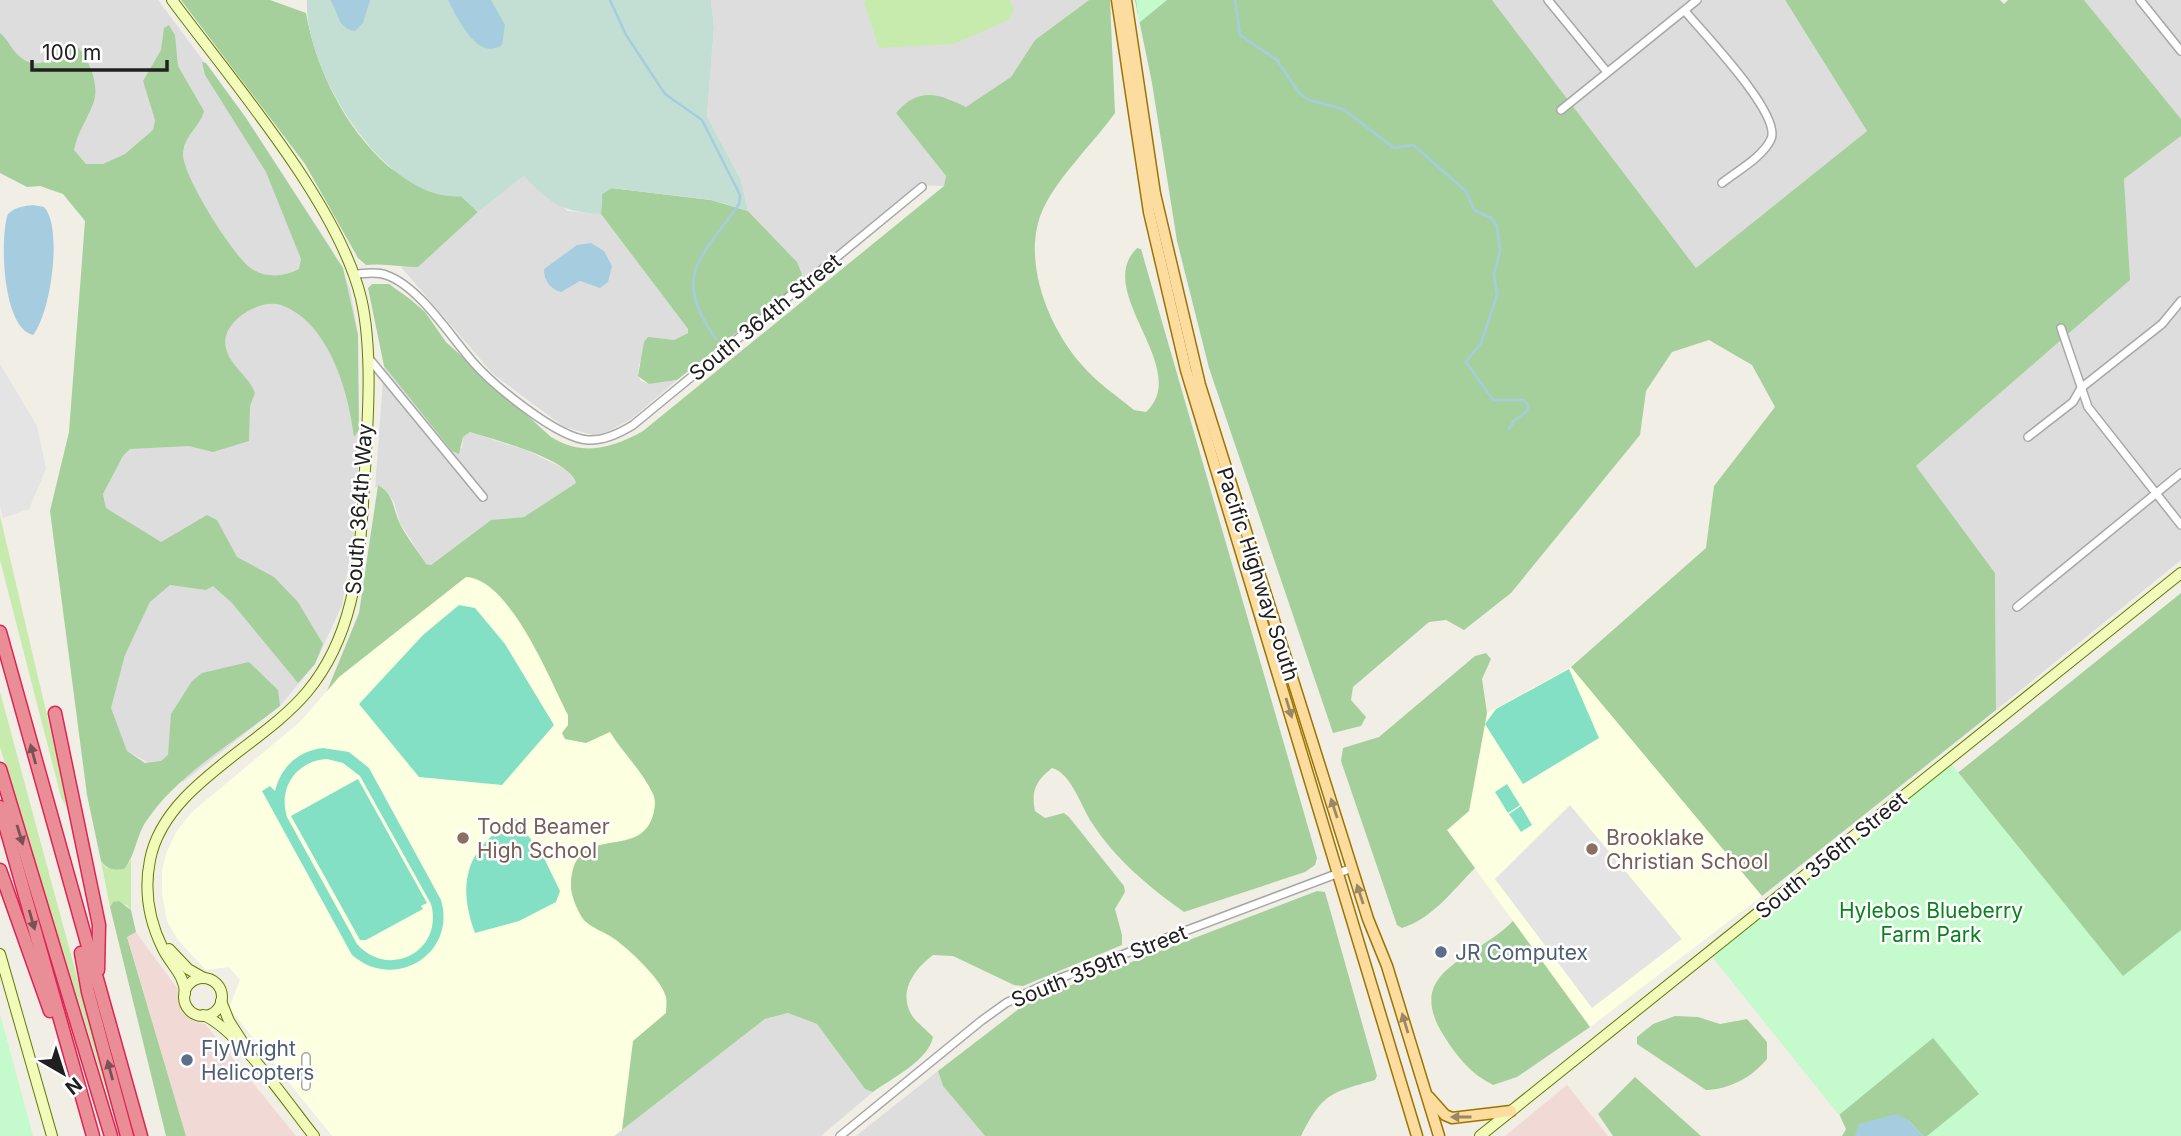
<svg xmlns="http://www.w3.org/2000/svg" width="2181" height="1136" viewBox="0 0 2181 1136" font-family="Inter,sans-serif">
<rect width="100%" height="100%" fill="#f1eee6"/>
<!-- residential -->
<g fill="#dedddd">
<path d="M0,0H158L246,118L331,248L350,288L358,335V472L354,532L342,605L315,664L280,706L183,782L127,751L113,722L110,709L125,655L150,602L106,508L103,494L123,456L225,348L0,67Z"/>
<path d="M711,0H1089L1035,40L1011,77L994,91L966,107L948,98L896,113L946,176L945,186L918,185L797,285L802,274L797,262L748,211L741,180L707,116L714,28Z"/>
<path d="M1492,0H1785L1867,131L1696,268Z"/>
<path d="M2084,0H2181V119Z"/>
<path d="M2181,136V560L1996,710L1995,573L1916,466L2129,280L2124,179Z"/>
<path d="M524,176L568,211L601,214L688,329V333L674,340H657L645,350L639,365L638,376L641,381L649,384L677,380L631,419L607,432L593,435L564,427L493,374L401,267L418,266L478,212Z"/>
<path d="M384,366L452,451L462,448L463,437L469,432L528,451L567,470L576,483L524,517L491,520L431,565L426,564L400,523L394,502L384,488L378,485L375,489Z"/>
<path d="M788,1013L817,1024L865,1089L873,1092L821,1136H614L765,1019Z"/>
<path d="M938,1071L943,1086L985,1136H856Z"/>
</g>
<!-- commercial -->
<g fill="#f1d9d6">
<path d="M136,932L177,988L182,1013L193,1021L205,1024L296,1136H186L127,936Z"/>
<path d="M1567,1085L1608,1136H1505Z"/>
</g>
<!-- education -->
<g fill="#fdffe1">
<path d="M516,537L846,956L614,1136H332L229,1008L240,980L229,967L206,970L178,940L167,921L162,893V870L166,854L176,832L192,812L300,722L339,677Z"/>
<path d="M1571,667L1762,896L1590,1027L1447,830L1469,811L1487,713Z"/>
</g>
<!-- grass -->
<g fill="#c6ebac">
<path d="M866,0H1010L1014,11L1008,20L954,44L879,48L864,2Z"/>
<path d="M0,516L64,787L66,807L61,797L0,560Z"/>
<path d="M0,692L120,1136L0,747Z"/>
<path d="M131,860V910L127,905L113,902L110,907L101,861L106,868L124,869Z"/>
</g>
<!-- forest -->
<g fill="#a6d09b">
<path d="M181,0H270L306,13C316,69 345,128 388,166C397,174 411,178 422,183C435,190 446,198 461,196L478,212L418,267C400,267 384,263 366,265L358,258L305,164Z"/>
<path d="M1089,0H1110L1115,113C1095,141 1059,176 1044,207C1020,256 1047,326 1082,365C1096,382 1117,396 1134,410L1146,412C1193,368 1092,292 1137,248L1141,249L1317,858L1315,865L1305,872L1184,912C1149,887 1116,860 1092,823C1081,806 1071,773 1052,768C1036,781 1031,790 1035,811L1045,818L1064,813L1069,817L1124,886L1125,892L1115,909L1122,935V945L1023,986L1014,985L953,956L933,955C916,968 899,989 910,1012C914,1021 926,1029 933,1037C928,1061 892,1078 873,1092L865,1089L817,1024L788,1013L765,1019L622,1130L633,1041L666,1013C666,1009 667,1002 666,997C662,980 628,948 613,938C604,932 592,928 585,921C579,915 571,896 571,887C571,819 640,863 653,815C655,808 656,801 653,794C643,772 623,753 610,732L586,743L565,739L562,733L568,725V715C550,680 510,579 466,577L339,677L327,691L359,613L378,485C394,493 393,510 400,524C407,538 418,551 426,564L431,565L491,520L524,517L576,483C569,458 494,440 470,432L463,437L459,454L452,451L384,366L368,288L372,284H389L410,299L425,312L446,342L551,437C584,457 612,448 643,431L944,186L946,176L896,113C918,87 939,93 966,107L1011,77L1035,40Z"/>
<path d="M1135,0H1492L1696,268L1867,131L1785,0H2000L2004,4L2008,0H2084L2181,119V136L2124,179L2130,280L1916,466L1995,573L1996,710L1762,896L1571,667L1706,548L1714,486L1775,407L1752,365L1709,340L1672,352L1646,391L1640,435L1511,593L1464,630L1446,620L1429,622L1353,687L1351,700L1366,717L1361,726L1333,733L1209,368L1177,241L1152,83Z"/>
<path d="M169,25L175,35L178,66L204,111C200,127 184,135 183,154C182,175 234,258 252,269C266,278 284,277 299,269L301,259L266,172L205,75L202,62L206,63L246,118L343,268L358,335L359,430L354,437C349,393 329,322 281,305C259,298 219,323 226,348C230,366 249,376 255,393L250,406L249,441L213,452L189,446L130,449L123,456L103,494L106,508L161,542L207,515L217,520L237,557L274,577L298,602L323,644L315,664L298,683L232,603L213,586L206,590L170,585L150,602L125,655L111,708L127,751L145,763L161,761L168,755L171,714L192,681L202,673L249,662L278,690L280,706C236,741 179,773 147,820C136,835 136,855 124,869C113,870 108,870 101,861L87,795L50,511L69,432L85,221L63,194L40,186L27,187L0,173V33C8,39 11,49 18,55C35,72 54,60 66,45L74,43C88,56 101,85 93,104C86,122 78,131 74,150L86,164H103L125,154L153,130L155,120L143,81L161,50L164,28Z"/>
<path d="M611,188L711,200L748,211L797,262L802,274L797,285L677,380L649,384L638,376L644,342L648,337L674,340L688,333V329L601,214L602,194Z"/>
<path d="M2181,593V1136H1923L1908,1120L1855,1136H1842L1846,1129L1829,1092L1810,892Z"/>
<path d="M1486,653L1491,659L1482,679L1487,713L1469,811L1447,830L1475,868C1453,890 1432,919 1402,928L1397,925L1341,761L1343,748L1379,737L1475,656Z"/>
<path d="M1317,891L1325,892L1377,1076L1375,1080C1330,1093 1323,1093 1301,1136H985L943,1086L938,1071L1020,1008L1040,997Z"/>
<path d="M119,901L131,910L136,932L127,937L186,1136H166L110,907L113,902Z"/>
<path d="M1513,921L1590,1027L1517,1077L1493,1085C1471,1074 1457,1057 1444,1036C1402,970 1475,960 1513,921Z"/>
<path d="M1675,1016L1698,1017L1720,1024L1747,1019L1767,1042V1059C1751,1078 1730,1089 1706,1090L1637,1044V1037L1653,1024Z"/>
<path d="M1635,1077L1701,1136H1613L1598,1114Z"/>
</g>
<!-- wetland -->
<path fill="#c3dfd4" d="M307,0H711L714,28L707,116L741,180L748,211L711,200L612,188L602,194L601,214C560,211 552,205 524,176L478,212L461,196C385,203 303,68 307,0Z"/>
<!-- park -->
<g fill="#c4facc">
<path d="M1136,0H1167L1139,23Z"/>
<path d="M1949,761L2123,976L2181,930V1136H1927L1979,1094L1933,1038L1839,1115L1709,953Z"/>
<path d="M0,1014L33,1136H0Z"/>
</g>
<!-- pitch -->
<g fill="#84e0c4" fill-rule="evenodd">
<path d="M459,605L475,608L505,644L554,725L502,785L419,777L359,704L423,635Z"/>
<path d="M1569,669L1599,738L1523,784L1485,724L1496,709Z"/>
<path d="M323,748L349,752L369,768L441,900C457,954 394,992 352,955L262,791L270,786L275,791C281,767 298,751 323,748ZM327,759L343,763L360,776L431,904C444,951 389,980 357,944L287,817C278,788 296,761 327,759Z"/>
<path d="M358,779L427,903L421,906L423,909L366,940H360L291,816Z"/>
<path d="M1507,784L1520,805L1508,813L1495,792Z"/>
<path d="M1521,806L1532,825L1521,832L1509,814Z"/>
<path d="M516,819L543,856L560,891L556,902L519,921L475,933C456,882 467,846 516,819Z"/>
</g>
<!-- parking -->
<g fill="#e4e4e4">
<path d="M0,364L37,426L46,469L29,509L3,518L0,507Z"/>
<path d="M1570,805L1682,939L1592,1008L1495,879Z"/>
</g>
<!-- water -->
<g fill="#a6cddf">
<path d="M330,0H370L363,23L355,31C337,29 339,12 330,0Z"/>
<path d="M448,0H491L505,25L502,45C477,62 457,17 448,0Z"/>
<path d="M33,205L44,207C63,227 51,313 33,335C1,327 0,234 8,214C15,207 25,206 33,205Z"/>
<path d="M591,243L604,251L612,266L608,282L600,288L580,281L561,292C550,289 544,281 544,269L577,245Z"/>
<path d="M1897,1114L1908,1120L1923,1136H1855L1859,1124Z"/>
</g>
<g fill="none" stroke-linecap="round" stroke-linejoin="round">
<!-- stream -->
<g stroke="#a6cddf" stroke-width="2.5">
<path d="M610,0L626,35L665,94L702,120L740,195L739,204C702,258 670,275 716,339"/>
<path d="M1235,0L1240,35L1277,60L1300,94L1309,100L1343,109L1394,148L1413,145L1466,191L1474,210L1491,218L1497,226L1500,251L1494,274L1497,295L1481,343L1466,362L1493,400H1524L1528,406L1527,411L1514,421L1509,429"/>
</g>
<defs>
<g id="street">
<path d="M1548,0L1607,72"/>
<path d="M2140,0L2181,51"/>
<path d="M1685,11C1702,32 1782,114 1771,139C1763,157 1737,171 1722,183"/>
<path d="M1561,110L1697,0"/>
<path d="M354,274C364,274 376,271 386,275C419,286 450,336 473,362C493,385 557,438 588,440C604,441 620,433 633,425L922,187"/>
<path d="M2061,328L2088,407L2181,525"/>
<path d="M367,356L483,497"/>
<path d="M2028,437L2073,402L2081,388L2162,324L2181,301"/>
<path d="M2017,607L2181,473"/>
<path d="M306,1057V1086"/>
<path d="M840,1136L981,1021L1006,1003L1050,982L1352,868"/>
</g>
<g id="secondary">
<path d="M172,0C231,80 338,203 361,298C375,357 366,443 363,504C359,571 352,638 307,692C261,747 164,786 150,860C144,890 149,921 163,949C170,964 185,975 185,994"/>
<path d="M169,949L188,969L204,978"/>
<path d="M0,954L52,1136"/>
<circle cx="203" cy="997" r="19"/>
<path d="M221,1001L229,1021L245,1046"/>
<path d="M203,1015C238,1029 289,1105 314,1136"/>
<path d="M1480,1136L2181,573"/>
</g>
<g id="primary">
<path d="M1117,0L1149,212L1186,370L1417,1136"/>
<path d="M1126,0L1155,194L1200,385L1368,919L1387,966L1439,1136"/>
<path d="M1429,1097L1445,1115L1452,1118L1511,1111"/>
</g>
<g id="highway">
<path d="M0,632L141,1136"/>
<path d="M55,713L99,925L98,970"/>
<path d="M0,769L111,1136"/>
<path d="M0,807L93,1136"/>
<path d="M0,870L50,1011"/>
<path d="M81,953L88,992L127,1136"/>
</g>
</defs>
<!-- street casing -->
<use href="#street" stroke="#a7a7a7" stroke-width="10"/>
<!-- secondary casing -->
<use href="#secondary" stroke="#647b03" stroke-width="12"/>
<!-- primary casing -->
<use href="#primary" stroke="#9c7500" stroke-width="13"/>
<!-- highway casing -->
<use href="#highway" stroke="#de2455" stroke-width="15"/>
<!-- street -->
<use href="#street" stroke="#fff" stroke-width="7"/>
<!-- secondary -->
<use href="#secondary" stroke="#f2fbba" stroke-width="10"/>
<!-- primary -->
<use href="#primary" stroke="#fddc9f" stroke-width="10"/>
<!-- highway -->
<use href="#highway" stroke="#e98e97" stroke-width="12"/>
</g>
<!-- one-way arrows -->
<defs><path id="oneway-solid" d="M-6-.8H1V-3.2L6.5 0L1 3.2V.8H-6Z" transform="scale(1.75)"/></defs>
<g fill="#9a8766">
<use href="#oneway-solid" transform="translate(1289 708) rotate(73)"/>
<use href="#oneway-solid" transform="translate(1334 808) rotate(-108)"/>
<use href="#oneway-solid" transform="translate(1360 894) rotate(-108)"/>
<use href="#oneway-solid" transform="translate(1405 1023) rotate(-107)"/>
<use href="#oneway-solid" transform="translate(1461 1117) rotate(180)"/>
</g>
<g fill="#7a5256">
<use href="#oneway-solid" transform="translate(33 754) rotate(-105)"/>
<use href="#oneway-solid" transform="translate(20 835) rotate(73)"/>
<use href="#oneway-solid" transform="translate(32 920) rotate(74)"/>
<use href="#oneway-solid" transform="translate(110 1070) rotate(-105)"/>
</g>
<!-- markers -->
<g fill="#8d6e63" stroke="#fff" stroke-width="2.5">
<circle cx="463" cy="838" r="7"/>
<circle cx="1592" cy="849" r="7"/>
</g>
<g fill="#5c6f8a" stroke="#fff" stroke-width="2.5">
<circle cx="1441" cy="952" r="7"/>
<circle cx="187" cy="1060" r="7"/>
</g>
<g text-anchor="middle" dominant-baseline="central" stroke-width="5" stroke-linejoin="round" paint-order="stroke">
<!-- street labels -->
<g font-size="21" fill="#202020" stroke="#fff">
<text transform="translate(765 317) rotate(-39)">South 364th Street</text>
<text transform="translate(359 509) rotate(-86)">South 364th Way</text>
<text transform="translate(1258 574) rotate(72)">Pacific Highway South</text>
<text transform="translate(1831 855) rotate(-39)">South 356th Street</text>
<text transform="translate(1099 966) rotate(-22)">South 359th Street</text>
</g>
<!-- education labels -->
<g font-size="21" fill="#785e54" stroke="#fff" text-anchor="start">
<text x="477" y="826">Todd Beamer<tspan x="477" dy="24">High School</tspan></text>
<text x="1606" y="837">Brooklake<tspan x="1606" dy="24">Christian School</tspan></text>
</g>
<!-- park labels -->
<g font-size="21" fill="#0a821e" stroke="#fff">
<text x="1931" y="910">Hylebos Blueberry<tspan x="1931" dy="24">Farm Park</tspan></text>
</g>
<!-- service labels -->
<g font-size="21" fill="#4e5e75" stroke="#fff" text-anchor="start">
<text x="1455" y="952">JR Computex</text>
<text x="201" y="1048">FlyWright<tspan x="201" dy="24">Helicopters</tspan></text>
</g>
</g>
<!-- north arrow -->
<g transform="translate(63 1073) rotate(141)" stroke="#ffffff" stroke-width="5" paint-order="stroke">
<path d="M0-5L12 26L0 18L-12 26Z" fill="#202020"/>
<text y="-10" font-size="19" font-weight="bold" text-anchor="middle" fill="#202020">N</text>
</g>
<!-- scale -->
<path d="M32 60v10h135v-10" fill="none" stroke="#202020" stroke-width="3.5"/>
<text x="42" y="60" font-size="21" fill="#202020" stroke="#ffffff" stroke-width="5" paint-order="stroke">100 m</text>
</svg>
